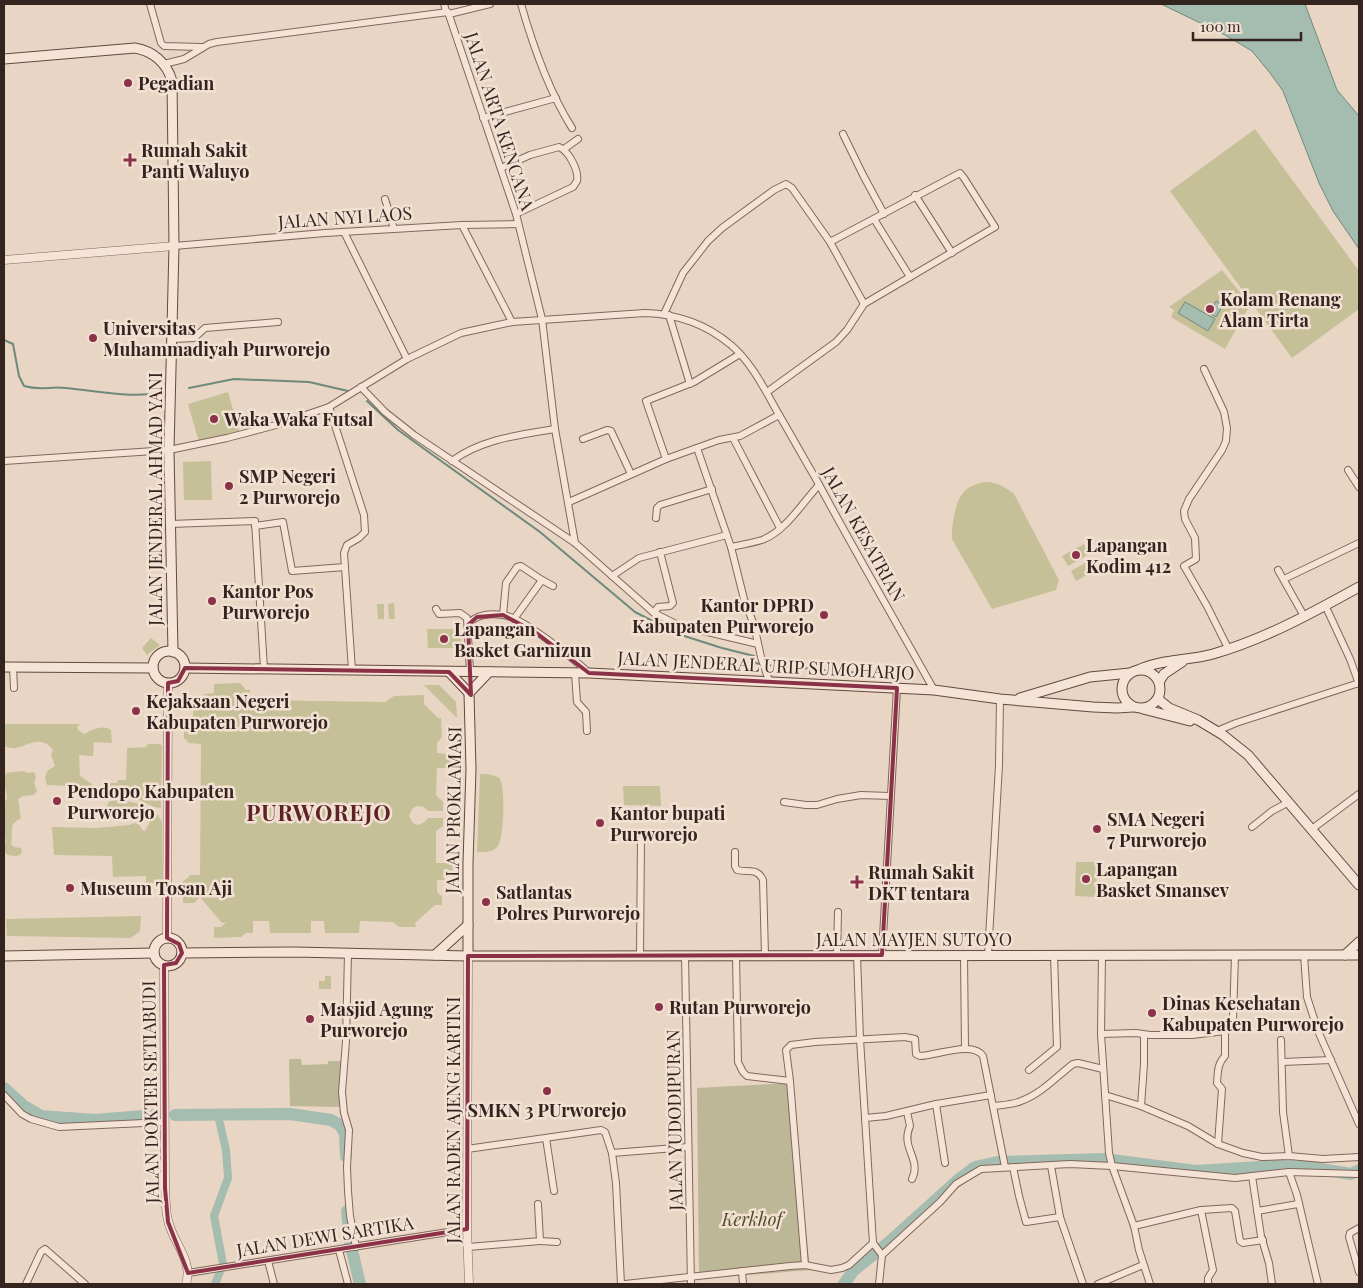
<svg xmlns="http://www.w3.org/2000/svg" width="1363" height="1288" viewBox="0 0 1363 1288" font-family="'Playfair Display',serif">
<rect width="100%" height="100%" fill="#e9d5c4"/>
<!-- green -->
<g fill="#c6c099">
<path d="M1255,129L1359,271V309L1292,358L1170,191Z"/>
<path d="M1222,270L1250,305L1225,349L1171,317L1174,310L1169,307Z"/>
<path d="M228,392L240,434L199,442L188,404Z"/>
<path d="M211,461L212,500H184L183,462Z"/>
<path d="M984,482C995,481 1006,487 1014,494L1059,580L1056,590L992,609L952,539C951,528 955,502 963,493C967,487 976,484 984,482Z"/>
<path d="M1084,544L1089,554L1068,566L1062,556Z"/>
<path d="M1092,559L1098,569L1076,581L1071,571Z"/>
<path d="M394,603L395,619H389L388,604Z"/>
<path d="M377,604H384V619H378Z"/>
<path d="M427,629H461V648H428Z"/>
<path d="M151,638L160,645L147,655L142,648Z"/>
<path d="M240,683L246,690H250V700L385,702L394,696L424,695V704L438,718H441L442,737L437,743V753L451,754V756L456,762V768H437L436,795L443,802V811H428L424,807L417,806L412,809L409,816L413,823L418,825L425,822L428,818H443V826L436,831V863H453L454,869L445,875V880H437V892L442,897V905H435L415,923L416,927H399L393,922L360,921L359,933H325L324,921H311V933H270L269,921H253V933H246L241,937L214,938V927H221L226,922L222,923L200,897L194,903H183V881L189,877V875H200L201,744L189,743L184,738V717H193V704L205,694L214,693V684Z"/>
<path d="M424,685H439L456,702L457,718Z"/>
<path d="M4,724H80L77,727L78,730L84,734C92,730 102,724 111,730L112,743L94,742L93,756L79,755L80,776L92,784V787L47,785L45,778L47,771L55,766L51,755L53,750C42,735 30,744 16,748C12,749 8,747 4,746Z"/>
<path d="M148,744H160L162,746L161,808L154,807L135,798L106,793L103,788V783H117L118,780H126L127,748L146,747Z"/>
<path d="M22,771L29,773L34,772L36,777L34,783L37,791L34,795L23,796L18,799C20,807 19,811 21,818C7,826 14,830 11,844L14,847L21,848L22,852C19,858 11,856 6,854L4,849L6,840L4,835L5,820L4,804L7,798L4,780L6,773Z"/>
<path d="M480,774C485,774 494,774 499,778C506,784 504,838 498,846C494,852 484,853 477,852Z"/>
<path d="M623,786H660L661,806L624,805Z"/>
<path d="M117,799L145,805L148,809C142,818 123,821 113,818C107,814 105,808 109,802Z"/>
<path d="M157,814L162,822V882L146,883V876L113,877L112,856L54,855L52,827L97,828L129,825L138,822L142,830L145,831L149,824L151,817Z"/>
<path d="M1076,862H1097L1096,897L1075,896Z"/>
<path d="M141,916L140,931L131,938L7,936L6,919Z"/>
<path d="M325,976H331V989H319V981H325Z"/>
</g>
<!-- cemetery -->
<g fill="#bcb797">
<path d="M289,1059H301L302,1065L328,1064V1061H344L343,1107L290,1106Z"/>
<path d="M791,1083L810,1270L699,1279L697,1088Z"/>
</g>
<!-- water -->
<g fill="#a5bdb0" stroke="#6d8a7c">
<path d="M1161,4H1305L1337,90L1359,116V249L1333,211L1319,183L1283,91L1270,73L1252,51L1225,35Z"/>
<path d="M1216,301L1223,305L1216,317L1209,313Z"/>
<path d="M1185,302L1215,319L1208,331L1178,313Z"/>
</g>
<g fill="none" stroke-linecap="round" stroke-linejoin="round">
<!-- stream -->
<g stroke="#6d8a7c" stroke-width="2">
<path d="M4,340L13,344L19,376L24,386C42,391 49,386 66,388C99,391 127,398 161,393"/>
<path d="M189,388L234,379L309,382L348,391"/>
<path d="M367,401L398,430L540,532L635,612L678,634L722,648L754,656L755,663L761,664"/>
<path d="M766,665L897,676"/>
</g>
<!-- canal -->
<path stroke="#a5bdb0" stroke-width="8" d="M215,1284L223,1264L214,1216L228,1178L226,1150L218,1115"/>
<!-- river -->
<g stroke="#a5bdb0" stroke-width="12">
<path d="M4,1088L24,1106L41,1116L94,1120L156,1115"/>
<path d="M175,1115L290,1114L331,1120L340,1125L345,1134L346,1156"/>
<path d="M347,1211L350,1242L360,1284"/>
<path d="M844,1284L853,1271L888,1243L958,1180L975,1167L997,1162L1104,1159L1196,1171L1278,1166L1309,1167L1351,1174L1359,1170"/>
</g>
<defs>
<g id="minor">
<path d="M150,4L161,43L164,46L202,47"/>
<path d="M444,4L446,11"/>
<path d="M521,4C533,46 548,90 572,128"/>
<path d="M449,14L490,4"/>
<path d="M164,64L184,59L209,44L217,42L448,12L516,214L542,319L555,429L575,543"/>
<path d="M483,118L556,98"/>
<path d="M843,134L863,175L884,214"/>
<path d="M564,149L578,139"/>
<path d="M501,168L530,155L559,147C569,151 579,171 577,181L573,187L516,214"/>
<path d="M915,195L952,253"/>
<path d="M385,199L394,229"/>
<path d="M874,219L910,277"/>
<path d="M462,225L512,322"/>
<path d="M344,232L407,359"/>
<path d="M174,246L325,233L462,225L518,224"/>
<path d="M664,314L683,273L708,241L722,228L774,190L786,184L792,188L830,242L864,304"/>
<path d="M669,315L690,384"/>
<path d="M172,339L194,338L205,328L278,322"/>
<path d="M740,354L694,382L646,401L666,459L719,440L740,436L779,415"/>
<path d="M1204,369L1224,412L1227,428L1226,441L1222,450L1189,499L1184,511L1185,519L1195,538L1196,559L1184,566L1207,606L1228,648"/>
<path d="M361,387L385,412L414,435L575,543L654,613L678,625L758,644"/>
<path d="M767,392L836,342L847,330L864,304L995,227L964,178L960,173L830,242"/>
<path d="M329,407L364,515L365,532L359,538L347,545L344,553L352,670"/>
<path d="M733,438L780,528"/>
<path d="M583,439L607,430L611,431L631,474"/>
<path d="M697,448L731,547L744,599L754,625L761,657L769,681"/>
<path d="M4,461L169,450L227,438L276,425L329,407L407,359L461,333L512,322L645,313C677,314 706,324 731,345C752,363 765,390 778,413C791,435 803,457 816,479C854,550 895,620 934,690"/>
<path d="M452,461C482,439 519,435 555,429"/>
<path d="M1348,470L1359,487"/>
<path d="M569,502L666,459"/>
<path d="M656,518L657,508L660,505L712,489"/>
<path d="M170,524L255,521L264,669"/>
<path d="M255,526L283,522L292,571L345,567"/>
<path d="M731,547C741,545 752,543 762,540C786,531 802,503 819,485"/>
<path d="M1278,570L1304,616"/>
<path d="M612,576L639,558L727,535"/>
<path d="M1284,579L1359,543"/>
<path d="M1325,605L1350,659L1359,684"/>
<path d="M436,609L439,614L460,613L467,618L470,672"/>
<path d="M654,613L658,607L670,606L673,603L660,552"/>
<path d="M503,615L506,583L517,567L521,566L542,580"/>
<path d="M514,619L542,580L553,586"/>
<path d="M468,625C475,614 491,613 503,615C522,617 574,659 589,673"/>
<path d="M13,667L14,688"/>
<path d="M575,673L577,702L586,712L587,731"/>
<path d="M1217,731L1236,723L1359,683"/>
<path d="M784,802L806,805H817L837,799L861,795L890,796"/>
<path d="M1252,827L1272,811L1289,802"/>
<path d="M1312,829L1359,794"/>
<path d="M735,852V866L737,870C748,873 757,867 763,880L765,955"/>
<path d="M348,953L346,1041L342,1092L344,1113L349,1130L347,1167L348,1191L350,1216L356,1247"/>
<path d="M837,955L838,912"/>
<path d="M857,955L860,1039L873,1243L882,1255L879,1284"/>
<path d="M882,955L897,688"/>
<path d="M964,955L965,1049"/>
<path d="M988,955L999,765L1000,699"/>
<path d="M1102,955L1101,1034L1109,1153L1112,1166L1134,1226L1139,1250L1150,1284"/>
<path d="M1304,955L1307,997L1318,1031L1359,1124"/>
<path d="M640,956L641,837"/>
<path d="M685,956L691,1284"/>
<path d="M736,956L738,1062L743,1072L747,1076L790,1081L805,1265"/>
<path d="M1101,1034L1136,1033L1150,1035H1192L1225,1031"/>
<path d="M1281,1040L1283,1112L1289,1156"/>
<path d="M1282,1062L1331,1060"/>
<path d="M1029,1070L1057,1047L1054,955"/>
<path d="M790,1081L786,1050L791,1045L815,1042L905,1037L915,1039L916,1054L920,1056C935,1056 973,1040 983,1056L1005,1167"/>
<path d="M4,1095L22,1114L31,1119L59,1127L165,1122"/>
<path d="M1105,1095L1141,1106L1188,1126L1218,1144L1243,1153L1262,1157L1289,1156L1323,1159L1359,1157"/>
<path d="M936,1104L945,1163"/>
<path d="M993,1106C1002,1105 1012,1105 1021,1101C1041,1094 1056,1077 1073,1064L1078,1063L1103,1069"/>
<path d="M1141,1106L1144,1064V1035"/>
<path d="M907,1112L910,1126C900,1148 922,1159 912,1179"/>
<path d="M865,1118L886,1116L936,1104L991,1095"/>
<path d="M546,1138L554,1191"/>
<path d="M1218,1144L1222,1089L1217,1083C1218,1073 1217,1064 1225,1056V1027L1232,1022L1233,1019L1235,955"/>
<path d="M467,1149L601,1130L605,1132L612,1153L616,1183L621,1284"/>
<path d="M612,1153L688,1147"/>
<path d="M1051,1166L1060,1217L1083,1284"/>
<path d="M1013,1167L1019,1196L1026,1222L1060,1217"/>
<path d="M1289,1172L1297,1195L1318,1284"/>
<path d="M1252,1176L1261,1236L1269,1263L1272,1284"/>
<path d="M1201,1210L1213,1270L1208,1278V1284"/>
<path d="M1257,1211L1298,1204"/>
<path d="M1134,1226L1201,1210L1232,1208L1235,1211L1240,1241L1243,1243L1263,1240"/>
<path d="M1359,1228L1350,1233L1349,1237L1359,1272"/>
<path d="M540,1241L557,1242"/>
<path d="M468,1247L540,1241L538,1204"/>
<path d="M339,1250L348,1284"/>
<path d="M882,1255L940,1202L956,1184L981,1169L1070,1164L1112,1166L1235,1178L1289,1172L1359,1174"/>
<path d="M268,1261L274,1284"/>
<path d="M742,1271L743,1284"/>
<path d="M188,1273L467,1229"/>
<path d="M26,1284L41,1252L45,1249L85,1284"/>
<path d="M625,1284L790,1266L805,1265L831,1270L842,1268L849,1265L873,1243"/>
<path d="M1098,1284L1143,1265"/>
</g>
<g id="tertiary">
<path d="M4,260L174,246"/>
<path d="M167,938L168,683"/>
<path d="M468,956L467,1229L469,1284"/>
<path d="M164,965L165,1188C166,1200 165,1212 169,1224C175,1245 193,1261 186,1284"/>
</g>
<g id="secondary">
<path d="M4,59L135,48C153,51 167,63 172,81L174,246L169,450L173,652"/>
<circle cx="169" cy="667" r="16"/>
<path d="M4,667L153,668"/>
<path d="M185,668L589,673L934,690L1000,699L1093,707L1117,708L1133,707"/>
<circle cx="1141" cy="689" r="19"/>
<path d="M1138,670C1161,659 1188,661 1213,654C1265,639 1312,613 1359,587"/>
<path d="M449,672L469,693"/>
<path d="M1159,682L1164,674L1182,662"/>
<path d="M1020,698L1090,677L1130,673"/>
<path d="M1158,699L1169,708L1198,720L1223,735L1248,755L1359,885"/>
<path d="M1143,709L1190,721"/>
<circle cx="168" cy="952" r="14"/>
<path d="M182,953L295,952L468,956L1359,955"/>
<path d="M435,955L468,925"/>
<path d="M1345,955L1359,942"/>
<path d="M4,956L154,953"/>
<path d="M468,956V863L471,769L469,693L489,672"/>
</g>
</defs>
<!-- minor casing -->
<use href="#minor" stroke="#82675c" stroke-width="8"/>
<!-- tertiary casing -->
<use href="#tertiary" stroke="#82675c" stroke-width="9"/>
<!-- secondary casing -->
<use href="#secondary" stroke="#64493f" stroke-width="11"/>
<!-- minor -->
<use href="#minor" stroke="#f5e4d6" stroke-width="6"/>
<!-- tertiary -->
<use href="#tertiary" stroke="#f5e4d6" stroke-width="8"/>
<!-- secondary -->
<use href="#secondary" stroke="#f5e4d6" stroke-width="9"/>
</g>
<!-- marked area -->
<path fill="none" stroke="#8b3249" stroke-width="4" stroke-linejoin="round" d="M503,615L535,632L589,673L897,688L882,955L468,956L467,1229L188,1273L168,1222L165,1188L164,965L176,963L182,953L179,944L167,938L168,683L178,681L185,668L449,672L471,695L468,625L477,617Z"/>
<!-- markers -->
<g fill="#8b3249" stroke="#f2e1d3" stroke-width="2">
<circle cx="128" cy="83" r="5"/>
<path d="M127.5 152.5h5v5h5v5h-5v5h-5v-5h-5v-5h5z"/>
<circle cx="1210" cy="309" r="5"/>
<circle cx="93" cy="338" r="5"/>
<circle cx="214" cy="419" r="5"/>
<circle cx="229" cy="486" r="5"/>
<circle cx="1076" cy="555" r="5"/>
<circle cx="212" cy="601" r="5"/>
<circle cx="824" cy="615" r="5"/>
<circle cx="444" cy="639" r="5"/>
<circle cx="136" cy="711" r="5"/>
<circle cx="57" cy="801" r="5"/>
<circle cx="600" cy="823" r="5"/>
<circle cx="1097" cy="829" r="5"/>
<circle cx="1086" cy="879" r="5"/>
<path d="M854.5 874.5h5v5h5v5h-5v5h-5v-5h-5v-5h5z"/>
<circle cx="70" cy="888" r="5"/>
<circle cx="486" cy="902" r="5"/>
<circle cx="659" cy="1007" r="5"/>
<circle cx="1152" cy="1013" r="5"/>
<circle cx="310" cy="1019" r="5"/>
<circle cx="547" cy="1091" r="5"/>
</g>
<g text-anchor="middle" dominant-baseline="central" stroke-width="5" stroke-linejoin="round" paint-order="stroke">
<!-- poi labels -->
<g font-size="18" font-weight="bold" fill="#34241f" stroke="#f2e1d3" text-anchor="start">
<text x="138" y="83">Pegadian</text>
<text x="141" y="150">Rumah Sakit<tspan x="141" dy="21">Panti Waluyo</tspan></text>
<text x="1220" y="299">Kolam Renang<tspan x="1220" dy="21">Alam Tirta</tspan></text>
<text x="103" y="328">Universitas<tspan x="103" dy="21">Muhammadiyah Purworejo</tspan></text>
<text x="224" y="419">Waka Waka Futsal</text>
<text x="239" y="476">SMP Negeri<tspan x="239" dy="21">2 Purworejo</tspan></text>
<text x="1086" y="545">Lapangan<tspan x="1086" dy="21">Kodim 412</tspan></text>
<text x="222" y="591">Kantor Pos<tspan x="222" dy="21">Purworejo</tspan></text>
<text x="814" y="605" text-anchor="end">Kantor DPRD<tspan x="814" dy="21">Kabupaten Purworejo</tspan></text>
<text x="454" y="629">Lapangan<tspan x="454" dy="21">Basket Garnizun</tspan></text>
<text x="146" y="701">Kejaksaan Negeri<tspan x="146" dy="21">Kabupaten Purworejo</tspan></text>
<text x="67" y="791">Pendopo Kabupaten<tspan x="67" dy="21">Purworejo</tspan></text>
<text x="610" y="813">Kantor bupati<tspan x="610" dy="21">Purworejo</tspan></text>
<text x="1107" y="819">SMA Negeri<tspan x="1107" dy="21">7 Purworejo</tspan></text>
<text x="1096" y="869">Lapangan<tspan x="1096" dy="21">Basket Smansev</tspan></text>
<text x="868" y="872">Rumah Sakit<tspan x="868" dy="21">DKT tentara</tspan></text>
<text x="80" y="888">Museum Tosan Aji</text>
<text x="496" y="892">Satlantas<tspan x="496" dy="21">Polres Purworejo</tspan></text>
<text x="1162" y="1003">Dinas Kesehatan<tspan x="1162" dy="21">Kabupaten Purworejo</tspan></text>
<text x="669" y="1007">Rutan Purworejo</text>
<text x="320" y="1009">Masjid Agung<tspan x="320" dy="21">Purworejo</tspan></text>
<text x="547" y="1110" text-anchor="middle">SMKN 3 PUrworejo</text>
</g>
<!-- street labels -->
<g font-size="18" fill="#34241f" stroke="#f2e1d3">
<text transform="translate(500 121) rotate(72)">JALAN ARTA KENCANA</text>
<text transform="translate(345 217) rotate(-4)">JALAN NYI LAOS</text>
<text transform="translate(155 499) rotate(-90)">JALAN JENDERAL AHMAD YANI</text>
<text transform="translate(864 534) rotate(61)">JALAN KESATRIAN</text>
<text transform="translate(766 665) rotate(3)">JALAN JENDERAL URIP SUMOHARJO</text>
<text transform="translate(453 810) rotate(-89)">JALAN PROKLAMASI</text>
<text x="914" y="939">JALAN MAYJEN SUTOYO</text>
<text transform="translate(150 1092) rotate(-91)">JALAN DOKTER SETIABUDI</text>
<text transform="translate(453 1120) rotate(-90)">JALAN RADEN AJENG KARTINI</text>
<text transform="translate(674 1120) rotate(-91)">JALAN YUDODIPURAN</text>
<text transform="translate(325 1236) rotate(-9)">JALAN DEWI SARTIKA</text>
</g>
<!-- park labels -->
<g font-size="18" font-style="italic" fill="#4e4e27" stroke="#f2e1d3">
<text x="752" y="1219">Kerkhof</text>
</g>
<!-- district labels -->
<g font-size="22" font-weight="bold" letter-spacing="1" fill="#5c2225" stroke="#f2e1d3">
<text x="319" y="812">PURWOREJO</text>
</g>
</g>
<!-- border -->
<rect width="1363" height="1288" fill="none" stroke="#34241f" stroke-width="10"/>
<!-- scale -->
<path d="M1193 32v8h108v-8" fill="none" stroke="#34241f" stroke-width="2.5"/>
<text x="1200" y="32" font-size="15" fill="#34241f" stroke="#f2e1d3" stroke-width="4" paint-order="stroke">100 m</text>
</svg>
